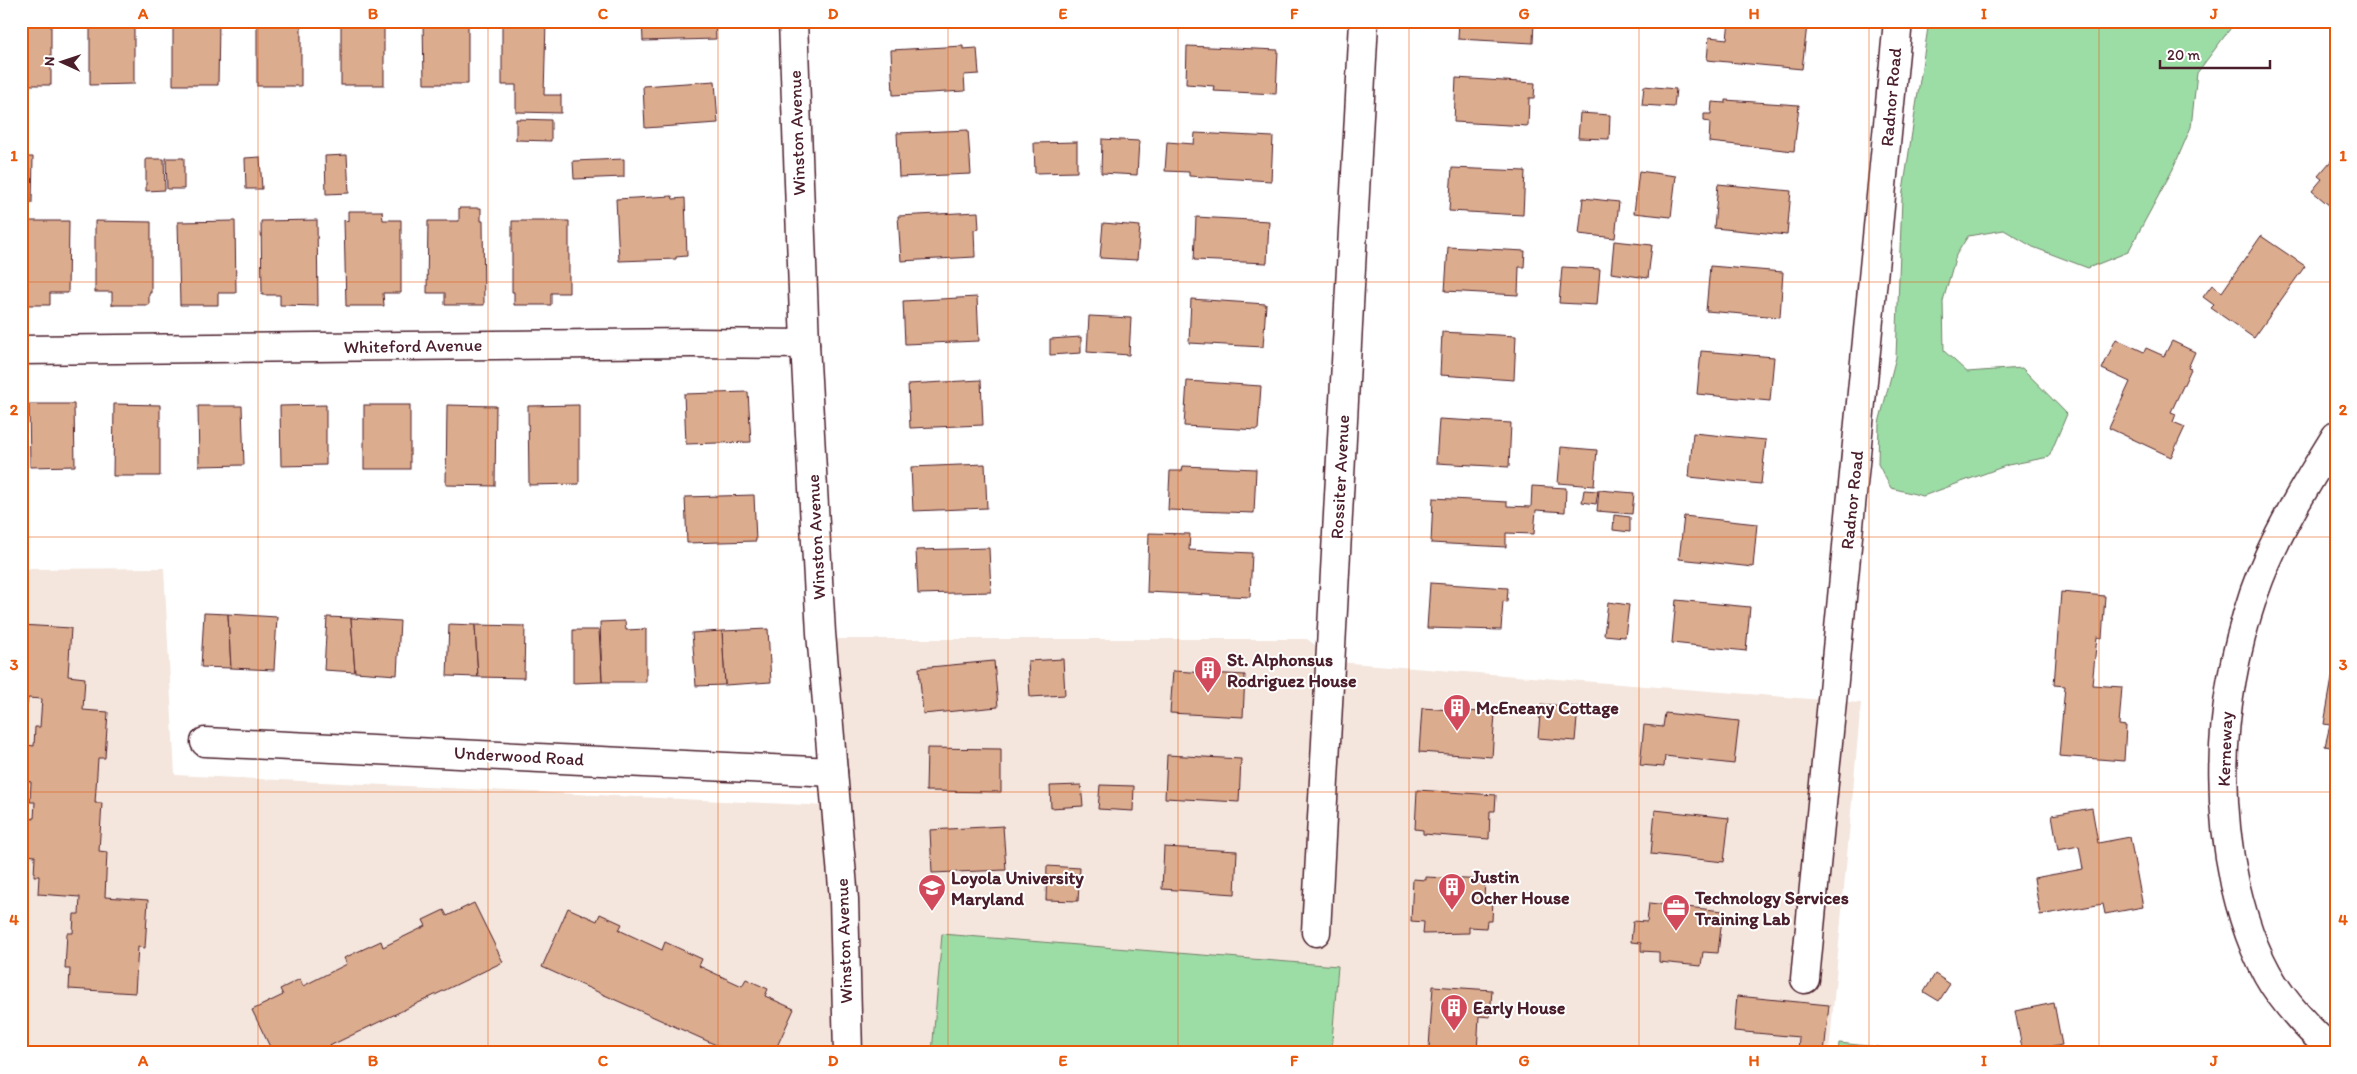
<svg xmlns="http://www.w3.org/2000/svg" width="2357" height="1074" viewBox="0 0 2357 1074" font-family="Itim,sans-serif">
<rect width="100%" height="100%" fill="#fff"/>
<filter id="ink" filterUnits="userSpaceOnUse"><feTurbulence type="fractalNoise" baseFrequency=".02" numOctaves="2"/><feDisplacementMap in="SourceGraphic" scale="10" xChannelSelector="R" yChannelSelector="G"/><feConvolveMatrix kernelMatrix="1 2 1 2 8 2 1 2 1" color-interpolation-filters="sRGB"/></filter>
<g filter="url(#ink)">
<!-- built -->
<path fill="#f4e6dd" d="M164,568L175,775L828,806L815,639H1307L1338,662L1861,703L1829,1053H21V569Z"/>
<!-- green -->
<g fill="#9cdda6" stroke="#737e68">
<path d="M1929,21H2236L2197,73L2191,127L2173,169L2128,252L2088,268L2033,247L2004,230L1968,236L1956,255L1943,301L1944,351L1967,372L2022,368L2067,414L2049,457L2008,465L1923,496L1891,488L1878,464L1879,423L1896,357L1902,198Z"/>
<path d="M942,934L1338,966L1331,1053H932Z"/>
<path d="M1839,1043L1935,1053H1838Z"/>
</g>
<!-- building -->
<g fill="#dcac8e" stroke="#4a1f2b">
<rect x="21" y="21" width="30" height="64"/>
<path d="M90,21H134V84L90,85Z"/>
<path d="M173,21H219L218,85H173Z"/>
<rect x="257" y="21" width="44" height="65"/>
<rect x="341" y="21" width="43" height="64"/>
<path d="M423,21H468V84H424Z"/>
<path d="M502,21H546L544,95H561V113L516,112V85H502Z"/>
<path d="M642,21H715L716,39L643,41Z"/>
<path d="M1459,21H1534L1533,43L1458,39Z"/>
<path d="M1729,21H1770L1807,25L1802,69L1707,60L1709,37L1727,39Z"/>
<path d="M963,46V49L977,48L979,74L964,75L965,91L893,95L891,50Z"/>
<path d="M1187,46L1278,50L1276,94L1213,91L1214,86L1186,84Z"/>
<path d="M1456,78L1535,83L1534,98H1529L1528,126L1454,122Z"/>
<path d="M715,81L718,123L645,128L643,86Z"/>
<path d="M1644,86L1676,89L1674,107L1642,105Z"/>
<path d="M1725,100L1799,105L1794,151L1709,142L1710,122L1704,121V114H1711L1712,102L1725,103Z"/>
<path d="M1580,113L1610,115L1609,139L1578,138Z"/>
<path d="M516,119L551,120V141L516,140Z"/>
<path d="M968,130L971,174L899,177L897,133Z"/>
<path d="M1195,133L1273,137L1271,181L1189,176V172L1165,171L1167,142L1194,144Z"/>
<path d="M1102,139L1139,141L1137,175L1101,173Z"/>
<path d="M1077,142V172L1035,173L1034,143Z"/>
<path d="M347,155L349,193L326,194L325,156Z"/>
<path d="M2336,155V211L2312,191L2322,179L2318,176Z"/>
<path d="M21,157H33L32,203H21Z"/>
<path d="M260,157L262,189H246L245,158Z"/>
<path d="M166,158H184V189H167Z"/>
<path d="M146,159H164L165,190L146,191Z"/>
<path d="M624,159V177L574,179L573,161Z"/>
<path d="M1452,168L1525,171L1523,215L1449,211Z"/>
<path d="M1639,171L1676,176L1671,217L1634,213Z"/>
<path d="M1718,184L1791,191L1787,235L1714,228Z"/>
<path d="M672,196L673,199L685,198L687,256L676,257V259L619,261L616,199Z"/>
<path d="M1583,198L1619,202L1615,238L1579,234Z"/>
<path d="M459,208H481V221H483L484,305H445V293H427L428,221H459Z"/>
<path d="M348,211H382L383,220H401V293H383L384,306H346L344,220L348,221Z"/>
<path d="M978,212L979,229L974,230L975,257L901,261L898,216Z"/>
<path d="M1196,217L1269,221L1267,263L1194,260Z"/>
<path d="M317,220L318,306L280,305V295H262L261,221Z"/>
<path d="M21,221H69L68,293H50V305H21Z"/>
<path d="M95,221L151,222V293H149V305H112V292H95Z"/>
<path d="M235,221L236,293H218V305H180L178,222Z"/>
<path d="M512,221H569V293H551V305H514V292H512Z"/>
<path d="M1103,223L1140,226L1137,260L1100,258Z"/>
<path d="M2261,236L2305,266L2254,338L2211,308L2214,305L2203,297L2212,285L2222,292Z"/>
<path d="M1614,241L1652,245L1648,278L1611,273Z"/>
<path d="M1448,247L1525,251L1524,267H1519L1518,295L1445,291Z"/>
<path d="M1710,266L1783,272L1780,317L1706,311Z"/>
<path d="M1562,267L1600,269L1597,305L1559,303Z"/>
<path d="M977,297L979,341L905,344L903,301Z"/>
<path d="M1191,299L1266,304L1263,347L1189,343Z"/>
<path d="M1089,316L1131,318L1129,355L1087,352Z"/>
<path d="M1442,332L1516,336L1514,380L1440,375Z"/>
<path d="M1081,337V353L1050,355V339Z"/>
<path d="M2116,339L2144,352L2146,348L2164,356L2172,341L2195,352L2188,368L2191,369L2171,412L2176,414L2173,422L2185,427L2171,457L2109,428L2130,382L2102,369Z"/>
<path d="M1701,351L1774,357L1770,401L1697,394Z"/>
<path d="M981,380L983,425L910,428L908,384Z"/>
<path d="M1187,381L1261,386L1258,430L1184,426Z"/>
<path d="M748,392L751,442L686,444L684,394Z"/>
<path d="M29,404H74L75,466L30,467Z"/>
<path d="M114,404L160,405V476H113Z"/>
<path d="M326,405V465L281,466L280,406Z"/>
<rect x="364" y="405" width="46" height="64"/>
<path d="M447,405L496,406L495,486L446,485Z"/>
<path d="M579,405V484L529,485L528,406Z"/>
<path d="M198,406H242L244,465L199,466Z"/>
<path d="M1439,419L1511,423L1509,467L1436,463Z"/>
<path d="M1693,433L1766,440L1761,484L1689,477Z"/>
<path d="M1561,447L1597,450L1594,486L1558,483Z"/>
<path d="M985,464L987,508L913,511L911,467Z"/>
<path d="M1183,466L1256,469L1254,513L1168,510L1170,471H1182Z"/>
<path d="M1532,486L1566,488L1565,512L1536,510L1534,534L1506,533V547L1431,543L1433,498L1507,502V506L1531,507Z"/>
<path d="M1584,490L1598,491L1596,504L1582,502Z"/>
<path d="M1599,490L1634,493L1632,514L1597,511Z"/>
<path d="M754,495L756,541L687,543L685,497Z"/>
<path d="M1614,515L1630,517V532L1613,530Z"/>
<path d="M1684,516L1757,524L1753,567L1679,559Z"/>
<path d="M1149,533L1190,534L1189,550L1252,553L1250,597L1147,592Z"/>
<path d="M989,548L991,592L918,594L916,550Z"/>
<path d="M1430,583L1508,588L1507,602L1503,601L1501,630L1427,628Z"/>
<path d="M2061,592L2105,596L2102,638L2097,637L2092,685L2122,687L2119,725L2126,726L2124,761L2059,756L2065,686L2054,685Z"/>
<path d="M1676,600L1750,607L1746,651L1672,643Z"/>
<path d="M1608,602L1629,605L1625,637L1604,635Z"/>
<path d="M204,613L228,614L231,668L201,667Z"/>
<path d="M228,614L277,617L274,670L231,668Z"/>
<path d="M327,617L351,618L355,672L324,670Z"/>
<path d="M351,618L400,621L397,675L355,672Z"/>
<path d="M625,621L626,630L646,629V682H602L600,622Z"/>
<path d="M449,624L475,625L478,677L447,676Z"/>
<path d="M21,625L71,628L68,676L85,678L83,710L108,712L105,758H98L95,803H102L99,851L107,852L105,897L148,900L145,948L138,947L135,993L69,989L70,969H65L67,933H73L74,914H79L80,897L38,894L39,876H34L35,856L27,855L29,818L34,819L35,802H30L31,782L27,781L28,761H25L27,745L34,746L35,727H40L42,699L28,698L27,705H21Z"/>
<path d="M475,625L525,626L524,678L478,677Z"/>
<path d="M768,629L771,682L725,685L722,631Z"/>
<path d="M573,630H599L602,682L573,683Z"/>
<path d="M722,631L725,685L696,686L692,633Z"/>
<path d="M1063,659L1065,695L1030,697L1028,661Z"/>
<path d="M994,661L998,707L923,714L919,668Z"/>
<path d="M2335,661H2336V748L2325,746L2330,725L2324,724Z"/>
<path d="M1173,671L1245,675L1243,717L1170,713Z"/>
<path d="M1541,704L1578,707L1575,741L1538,738Z"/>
<path d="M1422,708L1495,713L1492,757L1419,752Z"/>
<path d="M1665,713L1739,721L1734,764L1665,756L1664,767L1640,765L1644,725L1663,727Z"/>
<path d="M927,748L1001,749V792L926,791Z"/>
<path d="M1167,755L1241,759L1239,802L1165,798Z"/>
<path d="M1081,785L1083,806L1051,808L1050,786Z"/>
<path d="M1100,785L1134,786L1133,811L1098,809Z"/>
<path d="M1417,790L1496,795L1495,811H1490L1489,839L1423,834V830L1415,829Z"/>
<path d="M2092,808L2098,843L2130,837L2143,907L2105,914L2103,904L2040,915L2034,878L2083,869L2079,846L2058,850L2052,815Z"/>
<path d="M1655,810L1729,818L1724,862L1651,854Z"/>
<path d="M1003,826L1006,870L932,873L930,830Z"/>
<path d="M1164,847L1237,851L1235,894L1162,889Z"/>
<path d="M1047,866L1080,868L1078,901L1046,900Z"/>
<path d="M1426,877L1485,880L1484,900H1493L1492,921H1487L1486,928L1469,927V933L1423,934L1424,922L1411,921L1413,879L1426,880Z"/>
<path d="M474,903L503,962L315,1053H273L252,1010L283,995L280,989L300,979L303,986L347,964L344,958L381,941L383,947L426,926L423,920L444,910L447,916Z"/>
<path d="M1649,903L1723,911L1718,953L1703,952L1701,966L1659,962V952L1641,951V943L1631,942L1633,921L1647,922Z"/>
<path d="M568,908L597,921L600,914L622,924L619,930L662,950L665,942L702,959L699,966L742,986L746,979L768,989L765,996L794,1009L774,1053H734L542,967Z"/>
<path d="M1935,974L1950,984L1939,1001L1924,992Z"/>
<path d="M1433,986L1492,990L1490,1017L1479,1016L1477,1052L1433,1053L1434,1048H1429Z"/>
<path d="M1737,996L1829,1005L1824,1053H1798L1799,1037L1734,1031Z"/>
<path d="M2054,1003L2062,1045L2023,1053L2015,1011Z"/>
</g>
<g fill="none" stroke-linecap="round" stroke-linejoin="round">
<defs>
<g id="minor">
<path d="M793,21L805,344L821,633L844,899L848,1053"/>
<path d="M21,350L691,343L805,344"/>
<path d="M205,742L833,772"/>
<path d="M1316,932L1364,21"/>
<path d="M1805,979L1898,21"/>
<path d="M2335,1053C2315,1035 2297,1017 2281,995C2257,963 2244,923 2235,884C2214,786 2222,688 2254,593C2273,538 2305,486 2336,436"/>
</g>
</defs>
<!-- minor casing -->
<use href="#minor" stroke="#4a1f2b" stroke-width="31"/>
<!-- minor -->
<use href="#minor" stroke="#fff" stroke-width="28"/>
</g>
</g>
<!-- grid -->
<path fill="none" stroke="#e8590c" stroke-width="1" stroke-opacity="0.55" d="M258,21V1053M488,21V1053M718,21V1053M948,21V1053M1178,21V1053M1409,21V1053M1639,21V1053M1869,21V1053M2099,21V1053M21,282H2336M21,537H2336M21,792H2336"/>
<!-- icons -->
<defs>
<symbol id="building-pin" viewBox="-11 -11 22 30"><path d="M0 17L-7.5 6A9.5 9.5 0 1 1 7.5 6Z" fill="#d1495b" stroke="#fff"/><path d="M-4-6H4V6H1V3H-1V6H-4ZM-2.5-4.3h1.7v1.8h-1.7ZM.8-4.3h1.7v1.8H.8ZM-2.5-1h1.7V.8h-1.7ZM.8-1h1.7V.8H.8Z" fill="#fff"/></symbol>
<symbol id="university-pin" viewBox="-11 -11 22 30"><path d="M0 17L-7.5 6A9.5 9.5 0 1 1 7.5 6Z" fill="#d1495b" stroke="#fff"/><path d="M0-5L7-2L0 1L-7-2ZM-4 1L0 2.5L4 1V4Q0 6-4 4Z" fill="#fff"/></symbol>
<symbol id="office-pin" viewBox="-11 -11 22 30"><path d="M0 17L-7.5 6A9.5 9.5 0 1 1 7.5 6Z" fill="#d1495b" stroke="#fff"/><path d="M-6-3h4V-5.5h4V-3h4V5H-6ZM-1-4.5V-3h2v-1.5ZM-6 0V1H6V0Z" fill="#fff"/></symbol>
</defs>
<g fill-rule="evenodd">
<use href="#building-pin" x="1192" y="654" width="32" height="43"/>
<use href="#building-pin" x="1441" y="692" width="32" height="43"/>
<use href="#building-pin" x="1436" y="871" width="32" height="43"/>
<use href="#university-pin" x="916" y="872" width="32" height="43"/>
<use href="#office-pin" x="1660" y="892" width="32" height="43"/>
<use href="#building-pin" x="1438" y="992" width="32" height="43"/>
</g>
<g text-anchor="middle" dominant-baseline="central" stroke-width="4" stroke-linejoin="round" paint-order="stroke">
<!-- street labels -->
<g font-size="18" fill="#4a1f2b" stroke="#fff">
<text transform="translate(1891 97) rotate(-85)">Radnor Road</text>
<text transform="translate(797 133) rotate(-92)">Winston Avenue</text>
<text transform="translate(413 346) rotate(-1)">Whiteford Avenue</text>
<text transform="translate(1340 477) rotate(-87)">Rossiter Avenue</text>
<text transform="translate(1852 500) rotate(-84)">Radnor Road</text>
<text transform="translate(816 537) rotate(-93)">Winston Avenue</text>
<text transform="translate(2225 749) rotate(-88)">Kerneway</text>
<text transform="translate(519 756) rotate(3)">Underwood Road</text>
<text transform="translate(844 941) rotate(-92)">Winston Avenue</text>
</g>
<!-- poi labels -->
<g font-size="18" font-weight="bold" fill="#4a1f2b" stroke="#fff" text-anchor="start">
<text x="1227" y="660">St. Alphonsus<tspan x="1227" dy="21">Rodriguez House</tspan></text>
<text x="1476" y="708">McEneany Cottage</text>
<text x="1471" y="877">Justin<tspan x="1471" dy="21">Ocher House</tspan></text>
<text x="951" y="878">Loyola University<tspan x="951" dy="21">Maryland</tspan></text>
<text x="1695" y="898">Technology Services<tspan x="1695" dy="21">Training Lab</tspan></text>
<text x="1473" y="1008">Early House</text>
</g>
</g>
<!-- margin -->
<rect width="2357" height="1074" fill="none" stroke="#fff" stroke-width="55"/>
<!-- north arrow -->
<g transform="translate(62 62) rotate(273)" stroke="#ffffff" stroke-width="4" paint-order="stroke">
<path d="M0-4L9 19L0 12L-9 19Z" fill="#4a1f2b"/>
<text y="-8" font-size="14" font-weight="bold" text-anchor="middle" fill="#4a1f2b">N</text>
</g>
<!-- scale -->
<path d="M2160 60v8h110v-8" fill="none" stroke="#4a1f2b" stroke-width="2.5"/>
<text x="2167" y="60" font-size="15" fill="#4a1f2b" stroke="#ffffff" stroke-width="4" paint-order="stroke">20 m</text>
<rect x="28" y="28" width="2302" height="1018" fill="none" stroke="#e8590c" stroke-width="2"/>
<g font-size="16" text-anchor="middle" font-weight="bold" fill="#e8590c">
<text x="143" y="19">A</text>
<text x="373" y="19">B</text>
<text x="603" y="19">C</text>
<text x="833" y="19">D</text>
<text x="1063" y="19">E</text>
<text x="1294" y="19">F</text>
<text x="1524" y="19">G</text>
<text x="1754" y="19">H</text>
<text x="1984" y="19">I</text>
<text x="2214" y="19">J</text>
<text x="14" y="161">1</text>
<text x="2343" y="161">1</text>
<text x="14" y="415">2</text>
<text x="2343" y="415">2</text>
<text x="14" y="670">3</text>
<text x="2343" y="670">3</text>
<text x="14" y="925">4</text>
<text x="2343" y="925">4</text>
<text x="143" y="1066">A</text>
<text x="373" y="1066">B</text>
<text x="603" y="1066">C</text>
<text x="833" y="1066">D</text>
<text x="1063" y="1066">E</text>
<text x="1294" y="1066">F</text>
<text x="1524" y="1066">G</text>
<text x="1754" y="1066">H</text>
<text x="1984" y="1066">I</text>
<text x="2214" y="1066">J</text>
</g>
</svg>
